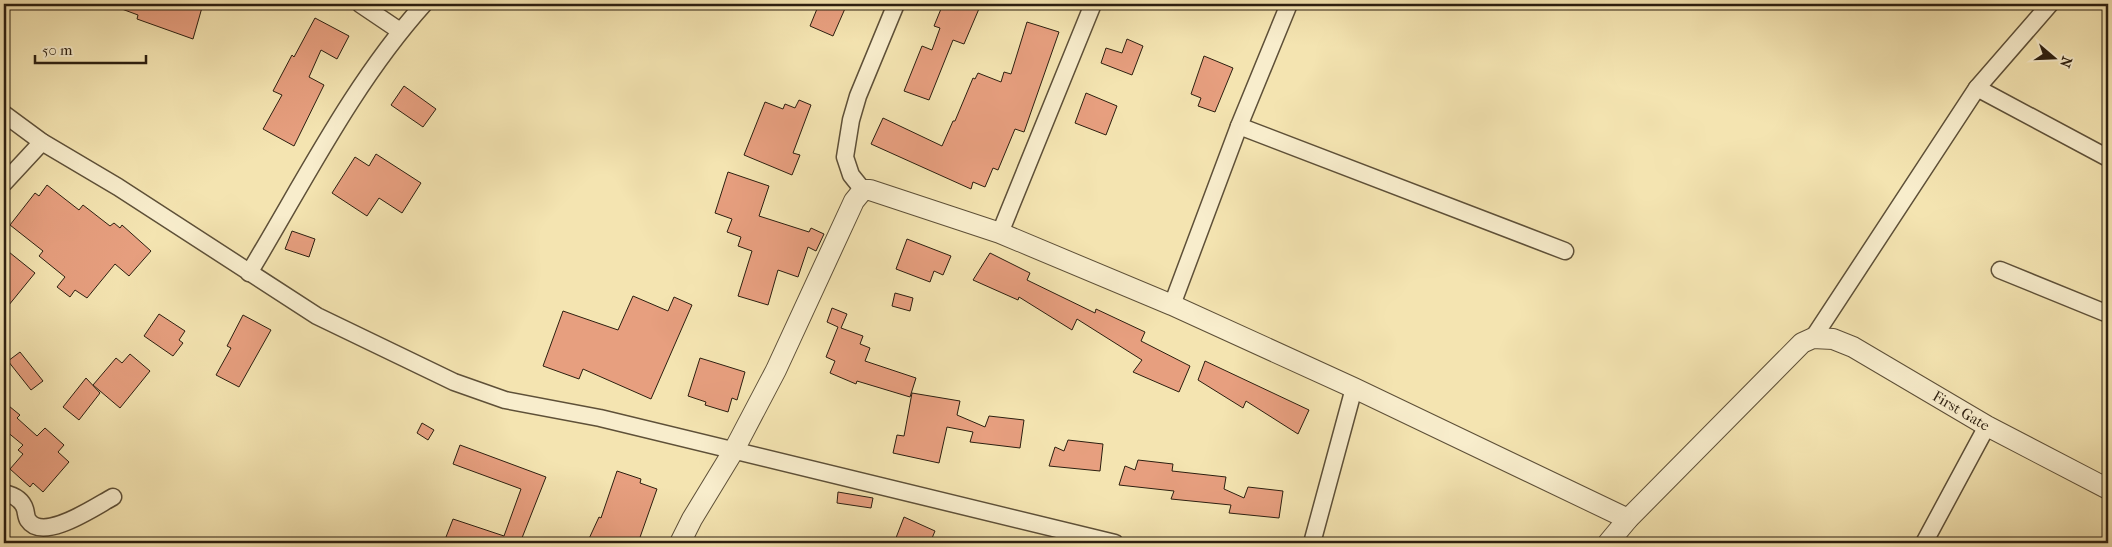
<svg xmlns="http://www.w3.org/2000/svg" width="2112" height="547" viewBox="0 0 2112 547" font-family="'IM FELL French Canon',serif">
<rect width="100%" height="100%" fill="#f4e4b1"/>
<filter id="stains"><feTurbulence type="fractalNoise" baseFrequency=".004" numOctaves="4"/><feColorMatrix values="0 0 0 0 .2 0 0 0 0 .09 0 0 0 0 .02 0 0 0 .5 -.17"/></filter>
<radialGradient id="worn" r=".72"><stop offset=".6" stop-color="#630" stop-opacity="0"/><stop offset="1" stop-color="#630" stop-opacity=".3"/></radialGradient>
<!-- building -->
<g fill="#e79f7f" stroke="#2c1f10">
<path d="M112,4H203L193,39L137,19L138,15L111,5Z"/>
<path d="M819,4H847L833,36L810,26Z"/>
<path d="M943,4H981L964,44L953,40L929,100L904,91L922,46L932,50L940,28L934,26Z"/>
<path d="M315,18L349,36L337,59L321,50L309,77L324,85L294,146L263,129L282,95L273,91L292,55L294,57Z"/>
<path d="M1027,22L1059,32L1024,132L1015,129L998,170L993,168L985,187L973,182L971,189L871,144L883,118L942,146L953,121H955L973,78L975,79L978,73L1001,82L1004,72L1011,74Z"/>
<path d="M1127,39L1143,46L1132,75L1101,63L1106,48L1122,53Z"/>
<path d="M1204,56L1233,68L1215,112L1198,106L1201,98L1191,94Z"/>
<path d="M404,86L436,109L423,127L391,105Z"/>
<path d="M1086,93L1117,106L1106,135L1075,123Z"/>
<path d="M799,100L811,105L793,153L800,155L792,175L744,155L765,102L783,109L785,104L795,108Z"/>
<path d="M376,154L421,183L402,213L379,198L367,216L332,193L355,157L369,166Z"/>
<path d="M728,172L769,186L759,216L809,232L811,228L824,234L816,251L808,247L798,277L778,270L768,305L738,296L752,251L738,246L741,237L727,232L732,219L715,213Z"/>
<path d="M47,185L79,210L83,205L110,226L114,223L120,228L122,225L151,251L129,276L115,264L87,298L75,290L70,297L57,287L65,277L39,256L43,251L10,225L35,193L39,196Z"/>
<path d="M292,231L315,239L309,257L285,249Z"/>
<path d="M907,239L951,256L943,275L934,271L930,282L896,269Z"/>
<path d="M4,248L35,273L4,311Z"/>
<path d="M990,253L1030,273L1027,280L1095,313L1096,309L1145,332L1141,341L1190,366L1179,392L1133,372L1142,360L1077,319L1072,330L1019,297L1018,300L973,280Z"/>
<path d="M895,293L913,298L910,311L892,306Z"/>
<path d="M633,296L668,311L674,297L692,305L651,399L583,369L579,379L543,366L563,311L618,330Z"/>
<path d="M832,308L847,314L841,328L863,336L860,344L870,348L865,361L916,378L910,397L857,381L856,384L830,373L835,361L826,357L838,327L827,322Z"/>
<path d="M159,314L185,331L179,340L183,343L173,356L144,336Z"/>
<path d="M243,315L271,330L239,387L216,375L231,348L227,346Z"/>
<path d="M20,352L43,381L31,390L8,361Z"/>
<path d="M130,354L150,371L120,408L93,385L116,358L122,363Z"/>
<path d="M700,358L745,372L737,400L732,398L728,412L705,405L706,402L688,396Z"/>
<path d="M1205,361L1309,410L1298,434L1246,401L1243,408L1198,380Z"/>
<path d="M86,378L100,393L79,420L63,407Z"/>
<path d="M912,393L960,401L957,415L985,427L989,416L1024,420L1020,448L970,442L973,432L947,427L939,463L893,453L897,435L904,436Z"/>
<path d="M4,402L20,415L17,418L37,436L45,428L64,445L58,452L69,462L43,492L33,483L30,487L10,469L23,454L18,450L23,445L6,431L4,434Z"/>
<path d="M422,423L434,430L428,440L417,433Z"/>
<path d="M1068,440L1103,444L1100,471L1049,466L1055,447L1064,451Z"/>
<path d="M460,445L546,477L520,543H464L446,537L453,519L504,536L521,489L453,464Z"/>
<path d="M1138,460L1173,464L1172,471L1226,477L1224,489L1244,498L1248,487L1283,491L1279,518L1229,513L1231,505L1171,499L1174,491L1119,485L1125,466L1135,470Z"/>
<path d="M617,471L641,479L640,483L657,489L638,543H587L599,517L601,518Z"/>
<path d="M838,492L873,498L871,508L837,503Z"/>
<path d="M904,517L935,531L930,543H894Z"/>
</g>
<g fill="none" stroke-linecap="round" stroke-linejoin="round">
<defs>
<g id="minor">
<path d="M360,4L400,31"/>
<path d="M1977,88L2108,158"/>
<path d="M4,114L42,142L118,187L317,316L454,382L505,400L600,418L1115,543"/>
<path d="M1239,126L1565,251"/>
<path d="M4,183L42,142"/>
<path d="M863,190L851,175L845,157L851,120L858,96L896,4"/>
<path d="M1000,233L1093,4"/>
<path d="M2000,270L2108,314"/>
<path d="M249,273C304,182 353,83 424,4"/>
<path d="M1172,305L1239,126L1289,4"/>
<path d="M1813,338L1977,88L2050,4"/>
<path d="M4,493C13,495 22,499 25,509C26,512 26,517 28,520C43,543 96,506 113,497"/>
<path d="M1312,543L1354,388"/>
<path d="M1924,543L1987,426"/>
</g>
<g id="tertiary">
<path d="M680,543L692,519L734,450L776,370L854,201L863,190H870L1000,233L1172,305L1354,388L1628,519"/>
<path id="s1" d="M1608,543L1628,519L1802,343L1813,338L1833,339L1853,347L1987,426L2108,489"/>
</g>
</defs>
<!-- minor casing -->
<use href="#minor" stroke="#5e5038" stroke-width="19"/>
<!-- tertiary casing -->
<use href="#tertiary" stroke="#5e5038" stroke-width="22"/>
<!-- minor -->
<use href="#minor" stroke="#f8edcc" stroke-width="16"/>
<!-- tertiary -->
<use href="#tertiary" stroke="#f8edcc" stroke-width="20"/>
</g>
<g text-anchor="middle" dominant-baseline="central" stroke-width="5" stroke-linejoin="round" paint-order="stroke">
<!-- street labels -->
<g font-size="15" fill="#2c1f10" stroke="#f8edcc">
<text stroke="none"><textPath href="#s1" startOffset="458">First Gate</textPath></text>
</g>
</g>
<!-- margin -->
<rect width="2112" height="547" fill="none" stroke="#f4e4b1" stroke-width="20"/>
<rect x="5" y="5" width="2102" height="537" fill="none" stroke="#2c1f10" stroke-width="2.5"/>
<rect x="10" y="10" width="2092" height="527" fill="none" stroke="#2c1f10"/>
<!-- north arrow -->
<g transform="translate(2054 58) rotate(109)" stroke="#f8edcc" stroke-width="4" paint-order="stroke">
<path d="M0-4L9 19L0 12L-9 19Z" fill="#2c1f10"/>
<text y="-8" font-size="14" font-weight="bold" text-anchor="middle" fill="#2c1f10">N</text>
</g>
<!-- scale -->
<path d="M35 55v8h111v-8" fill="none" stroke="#2c1f10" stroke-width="2.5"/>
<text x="42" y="55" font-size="15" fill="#2c1f10" stroke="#f8edcc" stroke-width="4" paint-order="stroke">50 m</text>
<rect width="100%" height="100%" filter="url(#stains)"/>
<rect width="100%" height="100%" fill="url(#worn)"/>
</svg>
